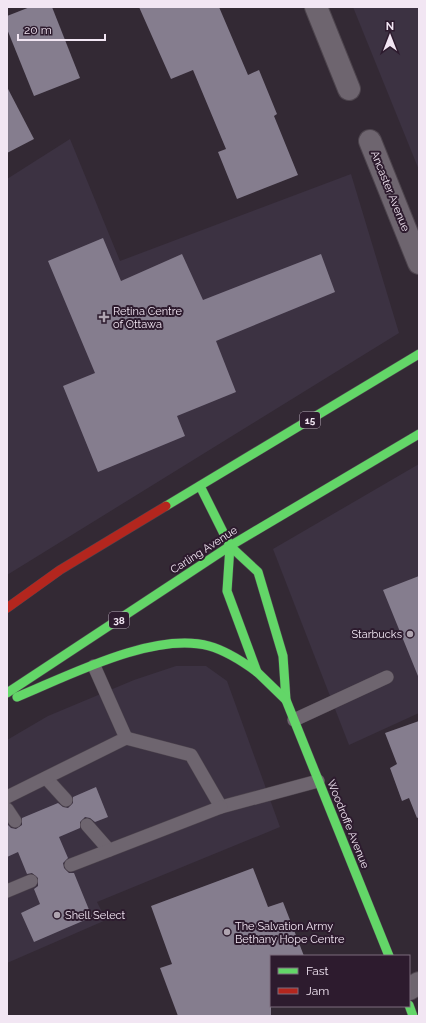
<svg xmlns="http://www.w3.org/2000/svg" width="426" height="1023" viewBox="0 0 426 1023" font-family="Raleway,sans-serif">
<rect width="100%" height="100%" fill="#332934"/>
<!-- commercial -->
<g fill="#3c3242">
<path d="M353,7H419V170Z"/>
<path d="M70,139L120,261L351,174L399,333L7,575V179Z"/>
<path d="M419,464V713L349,745L273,549Z"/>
<path d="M176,666H206L227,681L280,827L97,902L106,920L7,963V740L48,716L134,680Z"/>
</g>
<!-- building -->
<g fill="#857d8e">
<path d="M30,7H52L80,78L34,96L7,29V16Z"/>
<path d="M139,7H219L248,75L259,70L277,114L274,116L298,175L237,199L218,152L226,149L193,70L171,79Z"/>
<path d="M7,87L34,139L7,153Z"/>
<path d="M103,238L121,281L182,254L203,300L321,254L335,292L216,341L236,392L177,416L185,436L98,472L63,386L95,373L48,261Z"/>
<path d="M419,576V676H418L383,590Z"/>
<path d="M419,721V817L417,818L409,798L402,801L390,768L397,764L385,733Z"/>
<path d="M96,787L108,817L95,822L90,818L85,817L80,822V828L59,837L68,858L63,863L64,868L69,873H74L92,917L34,942L21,913L40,904L34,889L38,886V878L32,873L27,874L18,852L7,857V824L11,828L16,829L22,825V818L58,803L63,807L68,808L73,803V797Z"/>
<path d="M253,868L268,907L283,902L304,956H271V1016H178L160,968L172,964L151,906Z"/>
</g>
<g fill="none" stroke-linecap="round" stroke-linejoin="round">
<defs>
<g id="lane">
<path d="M294,720L387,677"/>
<path d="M126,738L191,755L221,807L318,781"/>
<path d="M46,778L66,800"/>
<path d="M7,797L126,738L94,666"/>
<path d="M7,809L15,821"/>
<path d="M87,825L109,850"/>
<path d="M71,865L221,807"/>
<path d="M7,891L31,881"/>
</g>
<g id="street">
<path d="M316,7L349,89"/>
<path d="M370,141L419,263"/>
<path d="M409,989L419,983"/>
</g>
<g id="fast">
<path d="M200,486L230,546L258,572L283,656L286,700L389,956"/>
<path d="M166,506L419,354"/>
<path d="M230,546L227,591L257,672L286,700"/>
<path d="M7,693L230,546L419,434"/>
<path d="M17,697C68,676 154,631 209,646C227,651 242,661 257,672"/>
<path d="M409,1005L413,1016"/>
</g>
<path id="jam" d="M7,608L60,570L166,506"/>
</defs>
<!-- lane casing -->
<use href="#lane" stroke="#4e454e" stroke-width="14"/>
<!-- street casing -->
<use href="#street" stroke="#4e454e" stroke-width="24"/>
<!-- fast casing -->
<use href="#fast" stroke="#4e454e" stroke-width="10"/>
<!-- jam casing -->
<use href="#jam" stroke="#4e454e" stroke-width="10"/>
<!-- lane -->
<use href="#lane" stroke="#6e656f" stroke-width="13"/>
<!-- street -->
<use href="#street" stroke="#6e656f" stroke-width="22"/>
<!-- fast -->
<use href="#fast" stroke="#63d668" stroke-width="9"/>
<!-- jam -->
<use href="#jam" stroke="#b3261e" stroke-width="9"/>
</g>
<!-- markers -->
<g fill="#afa4b0" stroke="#2d1b2e" stroke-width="1.5">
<path d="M102 311h4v4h4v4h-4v4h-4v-4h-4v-4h4z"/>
<circle cx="410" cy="634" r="4"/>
<circle cx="57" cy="915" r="4"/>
<circle cx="227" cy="932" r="4"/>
</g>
<g text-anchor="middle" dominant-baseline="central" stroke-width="4" stroke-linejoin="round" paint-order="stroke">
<!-- shield labels -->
<g fill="#2d1b2e" stroke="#b7a9b8" stroke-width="1">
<rect x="300" y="412" width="20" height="16" rx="3"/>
<rect x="109" y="612" width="20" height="16" rx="3"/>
</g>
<g font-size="10" font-weight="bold" fill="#f2e6f3">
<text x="310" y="420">15</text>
<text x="119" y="620">38</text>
</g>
<!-- street labels -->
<g font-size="11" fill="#f2e6f3" stroke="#2d1b2e">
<text transform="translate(390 191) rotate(68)">Ancaster Avenue</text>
<text transform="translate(204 550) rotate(-33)">Carling Avenue</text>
<text transform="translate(348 824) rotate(68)">Woodroffe Avenue</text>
</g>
<!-- poi labels -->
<g font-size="11" fill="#f2e6f3" stroke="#2d1b2e" text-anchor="start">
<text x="113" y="311">Retina Centre<tspan x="113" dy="13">of Ottawa</tspan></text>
<text x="402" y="634" text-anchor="end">Starbucks</text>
<text x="65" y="915">Shell Select</text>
<text x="235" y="926">The Salvation Army<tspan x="235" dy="13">Bethany Hope Centre</tspan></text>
</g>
</g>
<!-- border -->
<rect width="426" height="1023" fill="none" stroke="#f2e6f3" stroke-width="16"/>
<!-- legend -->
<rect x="270" y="955" width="140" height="52" fill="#2d1b2e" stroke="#7c6c7d"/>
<rect x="278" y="968" width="20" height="6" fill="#63d668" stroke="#7c6c7d"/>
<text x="306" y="975" font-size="12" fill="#f2e6f3">Fast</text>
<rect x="278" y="988" width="20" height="6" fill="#b3261e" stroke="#7c6c7d"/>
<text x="306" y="995" font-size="12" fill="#f2e6f3">Jam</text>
<!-- north arrow -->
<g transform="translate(390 36)" stroke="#2d1b2e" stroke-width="3" paint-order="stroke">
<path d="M0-3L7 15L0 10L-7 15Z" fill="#f2e6f3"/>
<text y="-6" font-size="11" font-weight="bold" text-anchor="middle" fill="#f2e6f3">N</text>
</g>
<!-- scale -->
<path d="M18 34v6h87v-6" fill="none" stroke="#f2e6f3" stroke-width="2"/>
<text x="24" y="34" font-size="12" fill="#f2e6f3" stroke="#2d1b2e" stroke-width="3" paint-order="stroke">20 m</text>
</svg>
